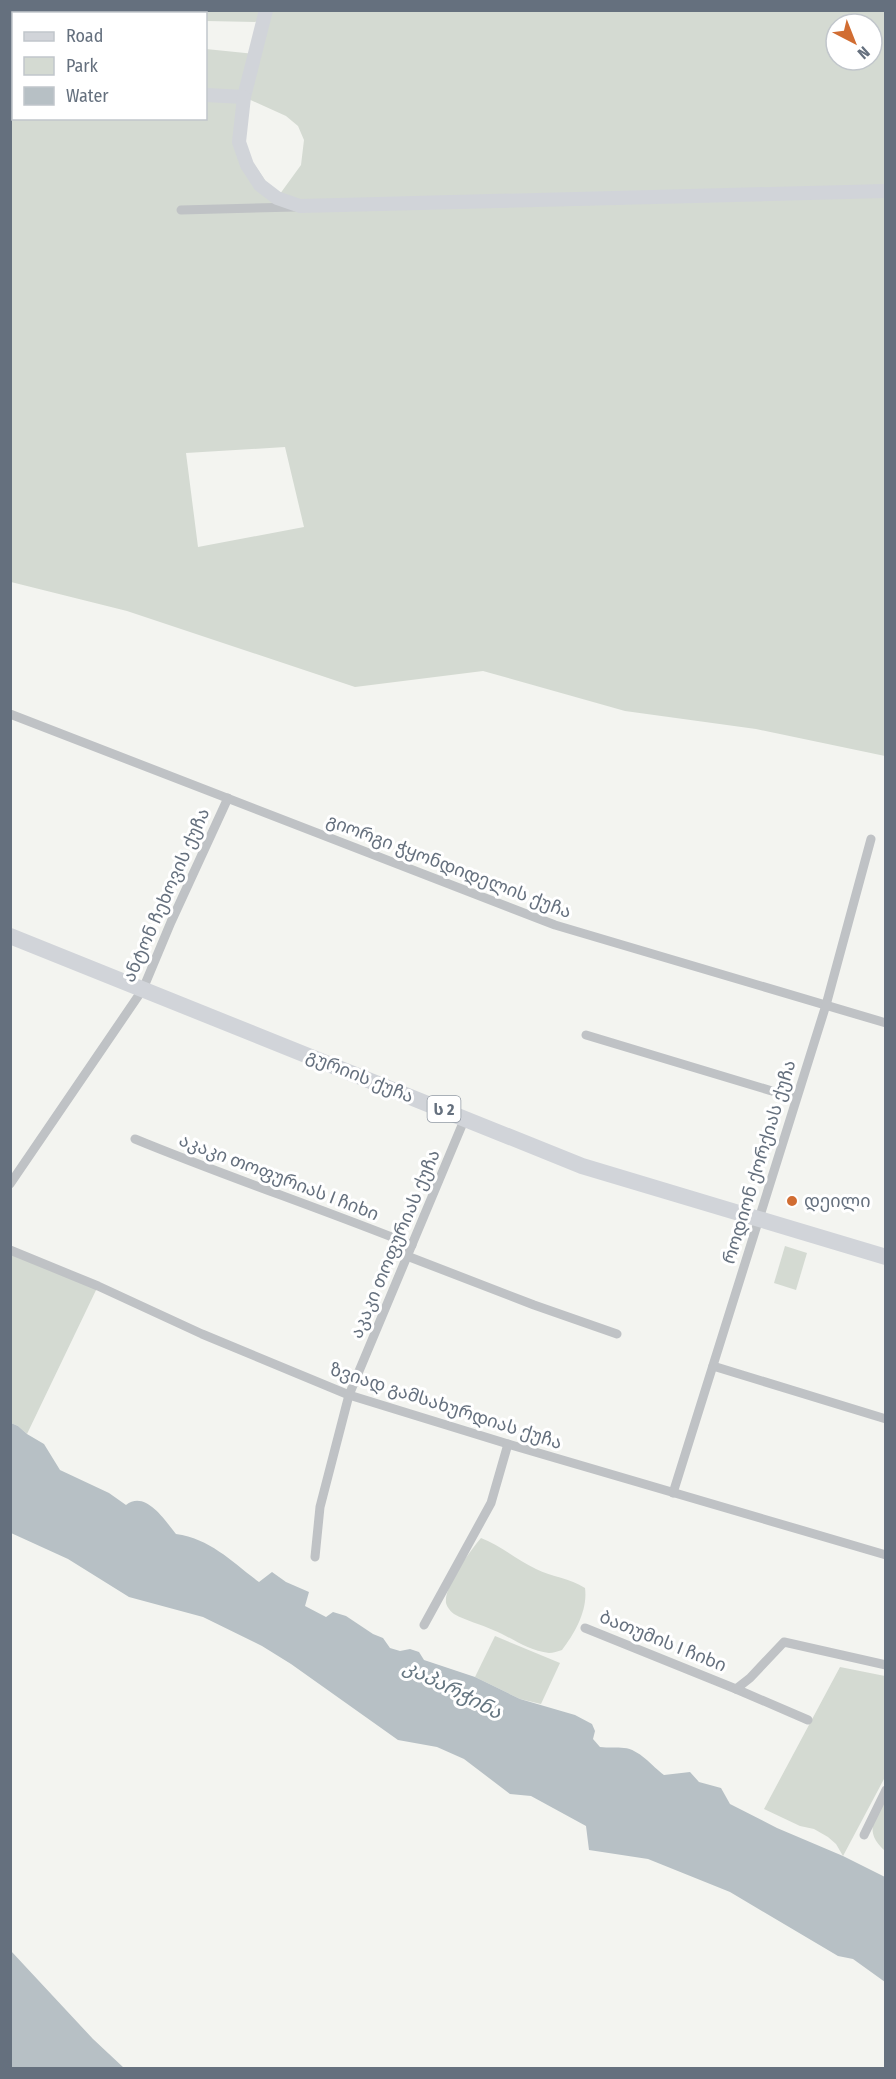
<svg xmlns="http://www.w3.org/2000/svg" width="896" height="2079" viewBox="0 0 896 2079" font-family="'Fira Sans Condensed','Noto Sans Georgian',sans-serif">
<rect width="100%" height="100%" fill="#f3f4f0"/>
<!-- green -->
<g fill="#d4dad2" fill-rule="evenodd">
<path d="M140,11H885V756L756,729L625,711L483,671L355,687L127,611L11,582V49H14V118H206V49L255,54L263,22L206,21V14H140ZM836,24H872V60H836ZM244,97L286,116L298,126L304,140L301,165L277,198L239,142ZM285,447L304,527L198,547L186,453Z"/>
<path d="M785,1246L807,1253L796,1290L774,1283Z"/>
<path d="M10,1251L98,1286L27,1434L18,1426L11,1423Z"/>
<path d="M481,1538C500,1545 517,1560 536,1569C552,1577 570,1578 585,1588C588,1610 575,1633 562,1650C558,1651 553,1653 549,1653C528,1651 511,1637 493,1630C481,1624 466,1621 454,1614C451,1612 447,1607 446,1603C444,1586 470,1551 481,1538Z"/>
<path d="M495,1636L560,1663L541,1704L520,1699L475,1677Z"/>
<path d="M840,1667L885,1676V1779H884L843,1856L836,1844L828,1837L814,1829L800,1826L764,1809Z"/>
<path d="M885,1797V1851C863,1831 875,1819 885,1797Z"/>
</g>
<!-- water -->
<g fill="#b7c0c5">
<path d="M11,1423L18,1426L27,1434L44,1444L60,1470L109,1493L126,1505C145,1490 164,1519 176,1534C211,1539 232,1562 259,1582L272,1572L286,1582L309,1592L305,1606L326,1617L333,1612L346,1616L373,1634L383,1638L390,1648L400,1651L410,1649L419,1652L424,1660L475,1677L520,1699L575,1715L592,1724L595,1731L593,1739L600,1747C608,1748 617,1747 624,1748C639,1749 652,1766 664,1775L690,1772L699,1782L721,1788L730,1804L777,1828L843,1856L885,1877V1982L853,1959L838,1956L730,1892L648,1859L589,1850L586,1826L531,1796L510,1794L464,1759L437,1747L398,1740L291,1664L262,1646L203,1617L129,1597L68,1559L11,1533Z"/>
<path d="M11,1951L93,2039L124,2068H11Z"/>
</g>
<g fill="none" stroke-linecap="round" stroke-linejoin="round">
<!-- street -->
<g stroke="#bfc2c5" stroke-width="9">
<path d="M181,210L296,207"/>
<path d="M10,714L555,925L886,1023"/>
<path d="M586,1035L795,1098"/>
<path d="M135,1139C227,1177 320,1208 412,1245"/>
<path d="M10,1184L143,989L171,922L228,798"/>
<path d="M10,1250L98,1286L202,1334L349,1395L508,1444L886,1555"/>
<path d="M407,1256L534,1305L617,1334"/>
<path d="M713,1366L886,1419"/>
<path d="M673,1493L826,1005L871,839"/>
<path d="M315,1557L320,1507L349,1395L465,1118"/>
<path d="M424,1625L491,1503L508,1444"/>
<path d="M585,1628L736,1689L750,1678L784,1642L886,1665"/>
<path d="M736,1689L808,1720"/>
<path d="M864,1835L886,1790"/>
</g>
<!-- secondary -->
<g stroke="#d1d4d9" stroke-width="14">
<path d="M10,90H14"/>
<path d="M206,95L244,97L266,10"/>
<path d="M244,97L239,142L247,165L260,185L277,198L300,206L886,191"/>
</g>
<!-- highway -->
<path stroke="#d1d4d9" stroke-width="16" d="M10,936L582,1166L886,1257"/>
</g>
<!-- markers -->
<circle fill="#d16d32" stroke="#fff" stroke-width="2" cx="792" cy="1201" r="6"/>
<g text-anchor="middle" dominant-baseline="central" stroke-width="6" stroke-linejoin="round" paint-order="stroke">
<!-- shield labels -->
<rect fill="#fff" stroke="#939ba5" stroke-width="1.5" x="427.5" y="1096" width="33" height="26" rx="4.5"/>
<g font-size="16" font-weight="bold" fill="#65707e">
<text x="444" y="1109">ს 2</text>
</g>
<!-- street labels -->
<g font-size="18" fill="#65707e" stroke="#fff">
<text transform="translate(449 866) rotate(21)">გიორგი ჭყონდიდელის ქუჩა</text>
<text transform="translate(166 895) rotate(-66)">ანტონ ჩეხოვის ქუჩა</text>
<text transform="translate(360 1076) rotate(22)">გურიის ქუჩა</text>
<text transform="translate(759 1162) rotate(-73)">როდიონ ქორქიას ქუჩა</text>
<text transform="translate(279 1177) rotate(21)">აკაკი თოფურიას I ჩიხი</text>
<text transform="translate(395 1244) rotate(-67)">აკაკი თოფურიას ქუჩა</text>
<text transform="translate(446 1406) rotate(18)">ზვიად გამსახურდიას ქუჩა</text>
<text transform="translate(663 1641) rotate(22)">ბათუმის I ჩიხი</text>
</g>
<!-- poi labels -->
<g font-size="18" fill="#65707e" stroke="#fff" text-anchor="start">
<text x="804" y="1201">დეილი</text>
</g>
<!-- water labels -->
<g font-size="20" font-style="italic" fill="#667782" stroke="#fff">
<text transform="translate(453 1689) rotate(27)">კაპარჭინა</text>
</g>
</g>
<!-- border -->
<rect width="896" height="2079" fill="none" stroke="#65707e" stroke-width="24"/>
<!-- legend -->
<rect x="12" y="12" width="195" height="108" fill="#ffffff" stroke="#c1c6cb" stroke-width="1.5"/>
<rect x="24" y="32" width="30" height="9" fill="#d1d4d9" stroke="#c1c6cb" stroke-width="1.5"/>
<text x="66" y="42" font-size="18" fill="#65707e">Road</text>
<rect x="24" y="57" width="30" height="18" fill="#d4dad2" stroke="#c1c6cb" stroke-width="1.5"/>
<text x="66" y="72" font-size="18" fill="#65707e">Park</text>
<rect x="24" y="87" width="30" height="18" fill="#b7c0c5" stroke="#c1c6cb" stroke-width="1.5"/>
<text x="66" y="102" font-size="18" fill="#65707e">Water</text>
<!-- north arrow -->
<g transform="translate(854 42) rotate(138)"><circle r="28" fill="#ffffff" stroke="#c1c6cb" stroke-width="1.5"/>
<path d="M0-4.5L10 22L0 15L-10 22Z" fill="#d16d32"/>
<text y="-9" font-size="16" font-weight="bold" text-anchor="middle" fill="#65707e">N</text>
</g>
</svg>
